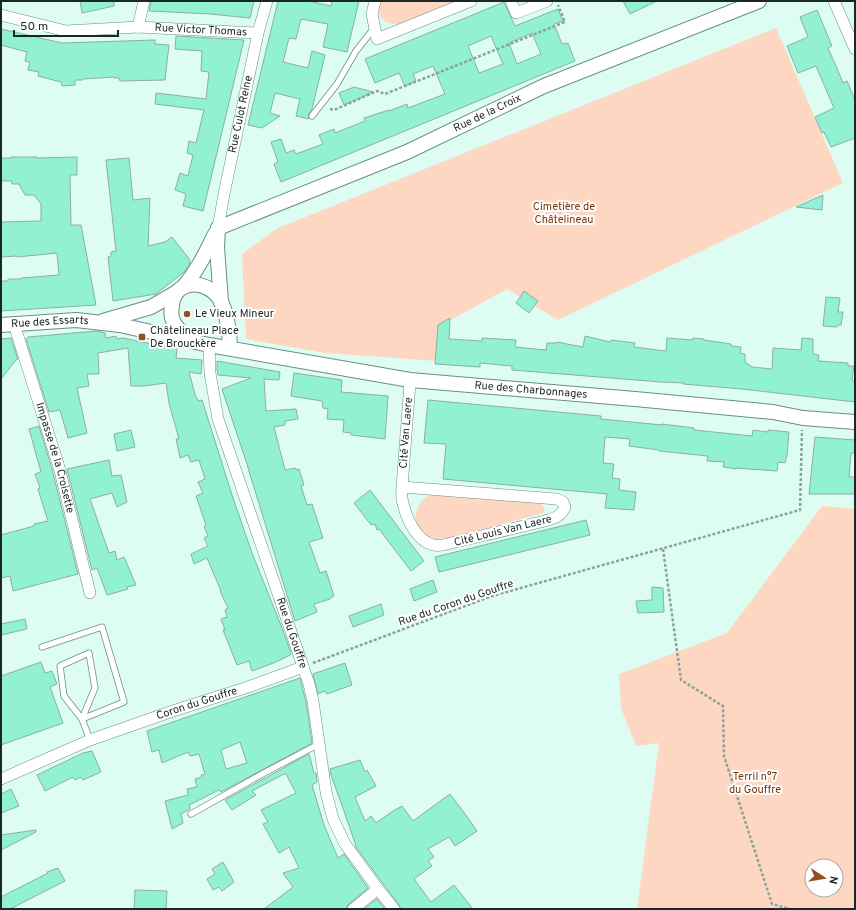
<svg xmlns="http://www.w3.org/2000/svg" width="856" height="910" viewBox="0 0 856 910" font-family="Overpass,sans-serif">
<rect width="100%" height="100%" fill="#ddfdf2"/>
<!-- green -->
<g fill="#fed7c3" fill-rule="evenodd">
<path d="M378,1H457L401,25C392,25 380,22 378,11C377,8 378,4 378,1Z"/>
<path d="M776,28L843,183L558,320L507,289L440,326L437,361L325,353L246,339L242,254L278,228Z"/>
<path d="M441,494L541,504L545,509L543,513L452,538L430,539C426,535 421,531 418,527C411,516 419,499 431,495C434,494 438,494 441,494Z"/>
<path d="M822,506L855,509V909H637L659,743L636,746L621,708L619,674L727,633ZM812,866H836V890H812Z"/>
</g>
<!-- building -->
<g fill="#92f0d3" stroke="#8ab0a3" fill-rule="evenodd">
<path d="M80,1H114V6L82,13Z"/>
<path d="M151,1H254L250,18L210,14L149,11Z"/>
<path d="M278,1H308L331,6L332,1H359L347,52L323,47L328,24L301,19L296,39L289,38L283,62L308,68L312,51L325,55L312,109L308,115L309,119L296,116L300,99L275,93L270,113L280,116L262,128L248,125Z"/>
<path d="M623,1H657L630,14Z"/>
<path d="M504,2L515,26L558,9L563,21L554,24L562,44L566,43V44L568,43L575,61L281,182L274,164L278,162L271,142L281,139L286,153L294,150L296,154L323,144L319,135L334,129L335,133L365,121L364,118L389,110V111L407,104L408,108L445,94L433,66L413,74L416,81L405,86L399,73L375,83L365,59ZM532,33L541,54L517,64L509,43ZM491,36L503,64L479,73L468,46Z"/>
<path d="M817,10L832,46L828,48L836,66L843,83L847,81L855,100V138L831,147L824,132L822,133L815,117L834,108L816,66L798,73L787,46L808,37L800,17Z"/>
<path d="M1,29L62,43L155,40V44L169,45L165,80L120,81L119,78H114V77L83,79V80H75V85L62,86L61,82L38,76L39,72L28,70L30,62L25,61L27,52L1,45Z"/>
<path d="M176,36L244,40L203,211L183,206L186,194L175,190L180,173L188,176L193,155L187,153L189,141L196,143L204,110L155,104L156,93L206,99L209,72L201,71L202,51L175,49Z"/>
<path d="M354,87L373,92L344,105L339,93Z"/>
<path d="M11,157H37V158L77,157V175H70L71,225H81L96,305L1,311V281H8V279H21V278L59,275L57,253L17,257V256L1,257V222L41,221V204L34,195H25L19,184H12V181H1V158H11Z"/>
<path d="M129,158L133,200L150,198L148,246L165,242L172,237L190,260L189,265L184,272L156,294L113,301L108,257L111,256V252L116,251L106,160Z"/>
<path d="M823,195L822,210L796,207Z"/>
<path d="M524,291L538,301L529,313L516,303Z"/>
<path d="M826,297L840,298L838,312H843L841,325H838L837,327L823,326Z"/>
<path d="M450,318L449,339L482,341V338L516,340L515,347L546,350L547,343H556L557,342L583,347L585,336L610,342L611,340L635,343L634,347L666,351L667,338L693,340V338L704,339V340L731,344V346L741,347L740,353L745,354V362L752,367L772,369L773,348L801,350L802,338L813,339V354L819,355L818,361L848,363V366H854L852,380L855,381V402L742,389L683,384L684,383L661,382L512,370V366L480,363V367L435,364L438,325Z"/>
<path d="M97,331L105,333L106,338L116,336L117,339L123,338L177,349L176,358L202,360L201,374L189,372L196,398H197L198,401L202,400L232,495L252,553L282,628L291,653L290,655L276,662L252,671L249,661L237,665L223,630H225L221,619L227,617L225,610L228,608L220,591H221L207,558L194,564L191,554L208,546L204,538L208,536L204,526L206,525L196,496L203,493L198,482L205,479L199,460L191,462L188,455L180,458L176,439H179L169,403L166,383L144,386H131L128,348L98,353L99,374H87L89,386L77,388L87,433L68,438L60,410L49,412L26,339L28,337Z"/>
<path d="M11,338L18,359L16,360L1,379V339Z"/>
<path d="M217,361L280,372L279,380L264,379L266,411L296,409L298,419L285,421V425L274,427L285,470L295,468L296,470L299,469L304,485L301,486L307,505L312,504L323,538L309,542L320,573L326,571L334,596L330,598V599L314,604L317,612L295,621L245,458L222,389L251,378L218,375L217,370Z"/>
<path d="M294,373L342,380L341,392L388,396L385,439L351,435V433L343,432L344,420L327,419L328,409L323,408L322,401L291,396Z"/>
<path d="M428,400L601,416V419L662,425V424L694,428V430L752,436L753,430L768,432V430L789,432L787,455L785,463L778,462L777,471L736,468V469L723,467L724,462L707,461L708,456L659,451V450L629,446L630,439L605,437L603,463L614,464L612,478L620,479L619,490L636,492L634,510L605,508L607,494L443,479L446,444L424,443Z"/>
<path d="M39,426L52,469L78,574L13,591L10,576L1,578V535L34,526V524L48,521L38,489L40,488L35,474L41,472L29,429Z"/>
<path d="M131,430L135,447L117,451L114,434Z"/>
<path d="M815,437L855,440V453H851L849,477H855V494H809Z"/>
<path d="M109,460L112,476L121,475L127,502L117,507L112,493L90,499L109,553L115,551L117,560L124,557L136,585L127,587L128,589L107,595L97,568L92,570L67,469Z"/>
<path d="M370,490L424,561L411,571L379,529L377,530L375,524L371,525L354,503Z"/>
<path d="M586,520L590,535L439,572L435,557Z"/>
<path d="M433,580L437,592L414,601L410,589Z"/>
<path d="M652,587L663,588L664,612L638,613L636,601L652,600Z"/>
<path d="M381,604L384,615L353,627L349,616Z"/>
<path d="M25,619L27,629L1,635V624Z"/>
<path d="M41,662L45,673L52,671L57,684L50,687L63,723L1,745V676Z"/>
<path d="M345,663L352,685L327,694L325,691L318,694L313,674Z"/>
<path d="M300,678L306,702L312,743L221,792L219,790L189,805L190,809L181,814L183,823L172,829L165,801L188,795L187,789L197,787L195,779L202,777L201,775L205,774L199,754L190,756L188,752L162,763L159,750L152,752L147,731ZM240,742L247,763L226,769L221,750Z"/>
<path d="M92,751L101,772L83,780L81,777L75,780L73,777L45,791L37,775L83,753Z"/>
<path d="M309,754L314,773H316L317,782L312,785L324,825L338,858L344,854L368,888L349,904L347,906L346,909H264L293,887L283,873L299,868L289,847L279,853L263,824L268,822L261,810L296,793L286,774H284L252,791L256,795L232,810L225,800Z"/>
<path d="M360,760L365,772L367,770L376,786L355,797L365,821L371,816L376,823L393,811L402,806L413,821L450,794L468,818L477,831L455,846L449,837L428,849L434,857L428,861L432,866L414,879L431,902L454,885L473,909H401L399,905L355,846H356L345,814L331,775L330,769Z"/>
<path d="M11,789L19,806L1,813V794Z"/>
<path d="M36,830V832L1,850V835Z"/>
<path d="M223,862L234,882L222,891L219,887L213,890L207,879L215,874L212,869Z"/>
<path d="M58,868L65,881L10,909H1V897L48,873L47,872Z"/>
<path d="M135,890L167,891L166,909H134Z"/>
<path d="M377,899L385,909H364Z"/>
</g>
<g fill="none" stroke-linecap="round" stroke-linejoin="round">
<defs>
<g id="service">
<path d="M312,116L337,84L356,51L375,27"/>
<path d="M42,647L102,627L124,702L82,719"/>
<path d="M82,719L95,688L89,653L60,666L64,696L82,719L90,740"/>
<path d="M191,814L264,773L319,744"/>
</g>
<g id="minor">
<path d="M375,1L372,14L377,39L471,1"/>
<path d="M511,1L516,13L547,1"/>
<path d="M834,1L855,49"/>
<path id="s1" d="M1,15L66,31L138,27L258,33"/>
<path d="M138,27L144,1"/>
<path id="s2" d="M218,228L224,194L258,33L267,1"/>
<path id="s3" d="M14,324L59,467L90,593"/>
<path id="s4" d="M209,345L210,373L218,419L309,684L313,701L326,792L333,819L345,844L378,889L394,909"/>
<path id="s5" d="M402,487L557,499L563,502L565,507C561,517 554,518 545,521L447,544C443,545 438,546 434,545C417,542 406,518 403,503C401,498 402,492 402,487L410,383V380"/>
<path id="s6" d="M1,779L90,740L173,711L248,687L303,667"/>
<path d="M353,909L378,889"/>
</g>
<g id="tertiary">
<path id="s7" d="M218,228L407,152L544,86L759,1"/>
<path d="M218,228L217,247L221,302"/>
<path d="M184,286C198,270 206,252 215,234"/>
<path d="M103,321L151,307L177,292"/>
<path id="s8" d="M1,325L76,320L120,325L209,345L410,380L635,399L773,412L803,418L855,422"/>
<path d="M189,340C184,334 176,328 173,321C171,316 171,311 172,306C174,279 206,279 219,298C227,310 230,335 230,348"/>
</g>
</defs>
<!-- service casing -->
<use href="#service" stroke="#6a8f82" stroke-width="7"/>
<!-- minor casing -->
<use href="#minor" stroke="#6a8f82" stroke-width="12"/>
<!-- tertiary casing -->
<use href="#tertiary" stroke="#6a8f82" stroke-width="16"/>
<!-- path -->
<g stroke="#8ba39b" stroke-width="2.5" stroke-dasharray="3 2" stroke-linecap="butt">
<path d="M330,109L334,110L377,91L385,94L565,22L558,5"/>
<path d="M663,549L681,680L723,706L724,756L772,904L790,909"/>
<path d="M313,663L492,596L800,510L802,430"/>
</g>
<!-- service -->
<use href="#service" stroke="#fff" stroke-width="5.5"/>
<!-- minor -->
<use href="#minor" stroke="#fff" stroke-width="11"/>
<!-- tertiary -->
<use href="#tertiary" stroke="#fff" stroke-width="14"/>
</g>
<!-- markers -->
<g fill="#944e25" stroke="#fff" stroke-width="1.5">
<circle cx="187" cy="314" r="4"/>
<rect x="138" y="333" width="8" height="8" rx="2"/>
</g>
<g text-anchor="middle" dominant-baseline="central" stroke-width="4" stroke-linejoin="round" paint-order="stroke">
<!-- street labels -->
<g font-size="11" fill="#192823" stroke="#fff">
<text stroke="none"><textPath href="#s1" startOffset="202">Rue Victor Thomas</textPath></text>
<text stroke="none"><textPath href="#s7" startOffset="293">Rue de la Croix</textPath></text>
<text stroke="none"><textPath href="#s2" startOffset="116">Rue Culot Reine</textPath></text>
<text stroke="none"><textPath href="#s8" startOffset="49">Rue des Essarts</textPath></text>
<text stroke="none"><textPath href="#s8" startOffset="536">Rue des Charbonnages</textPath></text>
<text stroke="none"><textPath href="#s5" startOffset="432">Cité Van Laere</textPath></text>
<text stroke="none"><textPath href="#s3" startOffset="140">Impasse de la Croisette</textPath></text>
<text transform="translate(503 531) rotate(-14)">Cité Louis Van Laere</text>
<text transform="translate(456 603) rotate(-19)">Rue du Coron du Gouffre</text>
<text stroke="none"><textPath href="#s4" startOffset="301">Rue du Gouffre</textPath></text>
<text stroke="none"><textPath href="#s6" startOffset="210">Coron du Gouffre</textPath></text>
</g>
<!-- park labels -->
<g font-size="11" fill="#76360a" stroke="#fff">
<text x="564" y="207">Cimetière de<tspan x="564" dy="13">Châtelineau</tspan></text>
<text x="755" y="777">Terril n°7<tspan x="755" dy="13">du Gouffre</tspan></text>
</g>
<!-- poi labels -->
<g font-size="11" fill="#192823" stroke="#fff" text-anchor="start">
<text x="195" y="314">Le Vieux Mineur</text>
<text x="150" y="331">Châtelineau Place<tspan x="150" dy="13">De Brouckère</tspan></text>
</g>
</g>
<!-- border -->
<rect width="856" height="910" fill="none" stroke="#192823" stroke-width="4"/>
<!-- north arrow -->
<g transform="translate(824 878) rotate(102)"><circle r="19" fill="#ffffff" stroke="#a3a9a7"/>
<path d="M0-3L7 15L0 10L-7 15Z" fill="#944e25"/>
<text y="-6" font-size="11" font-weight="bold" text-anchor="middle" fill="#192823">N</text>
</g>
<!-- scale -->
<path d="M14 30v6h104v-6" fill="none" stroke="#192823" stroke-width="2"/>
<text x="20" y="30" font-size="12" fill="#192823" stroke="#ffffff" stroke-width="3" paint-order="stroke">50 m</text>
</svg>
